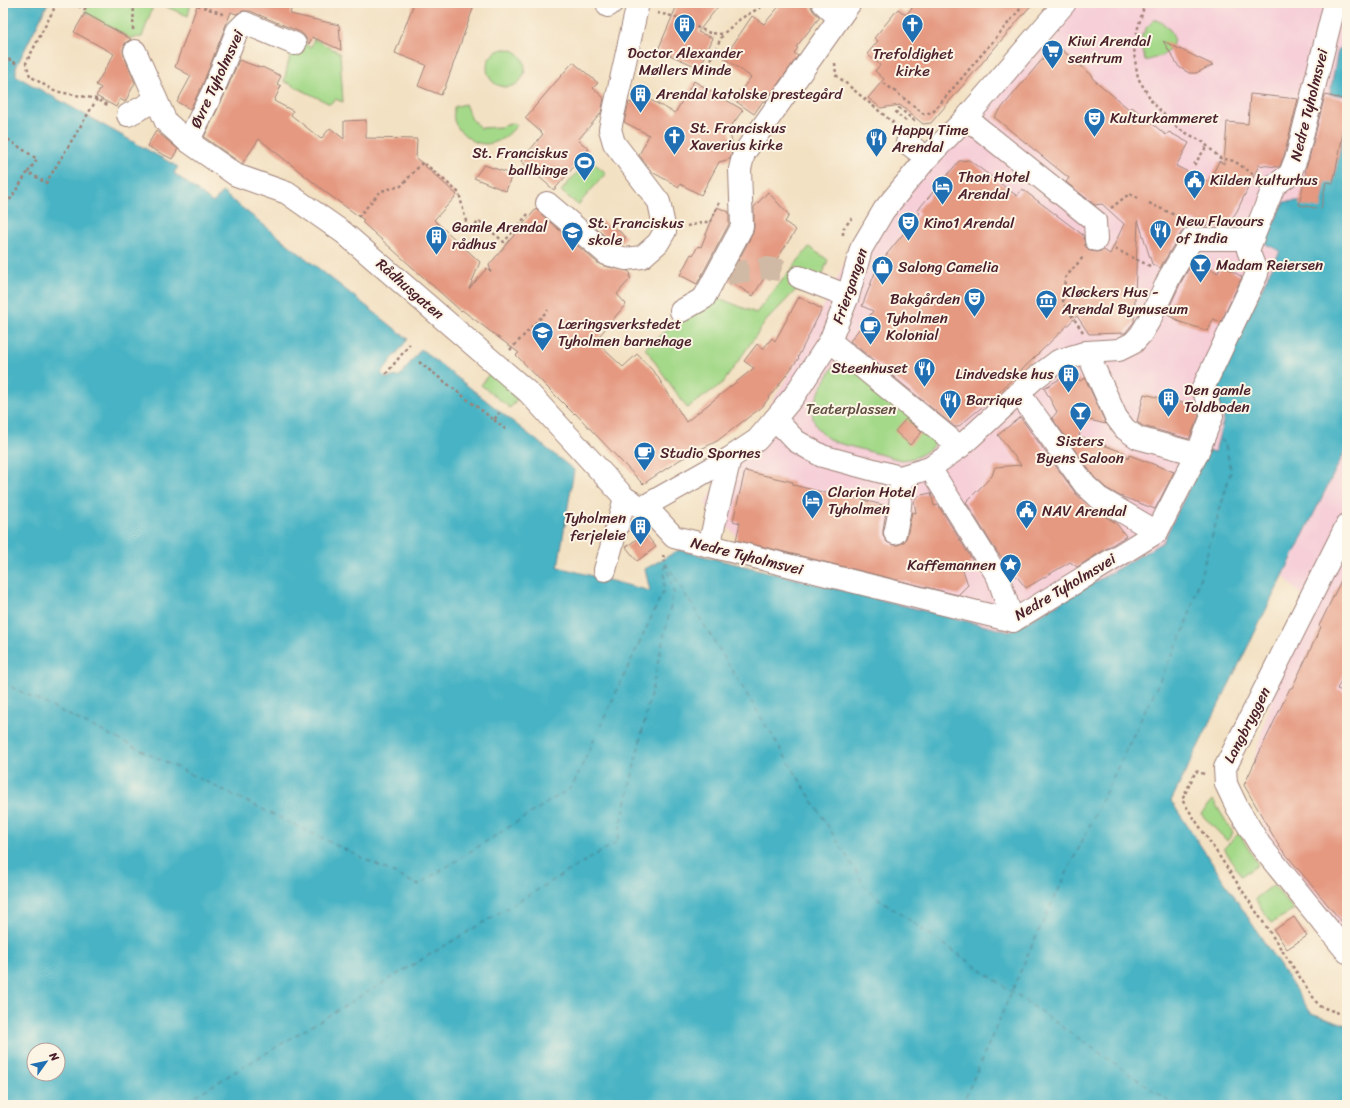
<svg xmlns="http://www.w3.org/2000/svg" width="1350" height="1108" viewBox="0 0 1350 1108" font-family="Sriracha,sans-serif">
<rect width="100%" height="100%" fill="#fcf5e5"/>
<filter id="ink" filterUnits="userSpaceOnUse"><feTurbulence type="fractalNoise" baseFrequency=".025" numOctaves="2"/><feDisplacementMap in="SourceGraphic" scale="8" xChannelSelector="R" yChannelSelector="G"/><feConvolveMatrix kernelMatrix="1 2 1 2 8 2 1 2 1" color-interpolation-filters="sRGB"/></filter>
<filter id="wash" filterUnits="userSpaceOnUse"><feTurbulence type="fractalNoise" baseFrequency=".012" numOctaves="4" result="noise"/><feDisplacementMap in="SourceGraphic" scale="16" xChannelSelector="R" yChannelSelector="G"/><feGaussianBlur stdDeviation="0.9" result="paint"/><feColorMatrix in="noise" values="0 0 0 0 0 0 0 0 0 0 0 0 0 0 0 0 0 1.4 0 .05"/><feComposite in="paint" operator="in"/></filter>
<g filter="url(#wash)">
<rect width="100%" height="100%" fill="#f3e1c3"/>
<!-- built -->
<g fill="#f6cfd8">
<path d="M1066,3H1347V43L1338,50L1330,94L1347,96V116L1333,183L1325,181L1321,208L1295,201L1284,202L1264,243L1280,251L1210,395L1225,414L1215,453L1207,451L1163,542L1010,632L779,575L710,511L705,503L727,473L792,370L847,258Z"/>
<path d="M1347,447V950L1280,868L1248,783L1260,738L1281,667L1305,599L1283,576Z"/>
</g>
<!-- green -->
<g fill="#a4d989" stroke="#777c5a">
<path d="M89,3H154L142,37L130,38L85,12Z"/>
<path d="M157,3H191L188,16Z"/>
<path d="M1152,19C1168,22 1183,40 1166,53C1160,57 1152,59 1145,61L1142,44V34L1145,32V29L1153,21Z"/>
<path d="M294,39L311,47L314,39L340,53L343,102L335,99L330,104L284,81Z"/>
<circle cx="506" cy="68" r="19"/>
<path d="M465,104L471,118L480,128L500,127L514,123L517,125C504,142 485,151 467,137C461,132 456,127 454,120C453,116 454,111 454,107Z"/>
<path d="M589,159L606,173L578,205L561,191Z"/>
<path d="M809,247L828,260L815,295L796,290L766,321L723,383L687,408L645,348L711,295L756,313Z"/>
<path d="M841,354L941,439C927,451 921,459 901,460L834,442C822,436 809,422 813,407C817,392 833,368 841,354Z"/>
<path d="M491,371L521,394L510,408L481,385Z"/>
<path d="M1213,800L1233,833L1227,841L1201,814Z"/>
<path d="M1239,833L1258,865L1241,876L1224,848Z"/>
<path d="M1273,885L1294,910L1271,923L1255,899Z"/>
</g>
<!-- water -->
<g fill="#47b3c4" stroke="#486978" fill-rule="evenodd">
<path d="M3,3H48L16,67V76L178,167L174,173L213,203L222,192L408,339L381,373L386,378L400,376L421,349L574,470L558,567L650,591L645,569L679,550L1010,632L1163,542L1207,451L1215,452L1225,414L1210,395L1280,251L1264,243L1284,202L1295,201L1321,207L1325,181L1333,182L1347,116V447L1171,801L1311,1013L1347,1025V1105H3ZM34,1050H58V1074H34Z"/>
<path d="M1347,43V96L1330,94L1338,50Z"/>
</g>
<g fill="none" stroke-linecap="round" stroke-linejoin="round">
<!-- ferry -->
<g stroke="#495a68" stroke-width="1" stroke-dasharray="5 4" stroke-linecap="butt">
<path d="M666,563L868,891L1174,1105"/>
<path d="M3,683L418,885L572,787L664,590L665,562"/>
<path d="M180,1105L617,842L674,592L666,565"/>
<path d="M962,1105L1032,945L1186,626L1231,471L1225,443L1220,439"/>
</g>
</g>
<g id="blocks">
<!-- building -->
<g fill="#e59981">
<path d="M198,3H293L290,14L339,25L341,50L312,37L309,44L305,36L300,32L250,11H243L236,14L231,12L202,86L190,109L177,102L191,76L175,67Z"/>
<path d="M414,3H475L444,90H443L441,95L418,86L426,65L395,53Z"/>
<path d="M678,3H721L698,32L713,38L700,68L658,50Z"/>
<path d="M782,3H811V7L814,12L820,17L796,47L798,48L794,53L798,56L765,102L763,101L754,114L734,100L751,77L724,58L752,16L764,24Z"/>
<path d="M916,3H1033L931,123L923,124L900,105L881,108L868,98L884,79L875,71L880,65L867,54L878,41L874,38L898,9L906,15Z"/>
<path d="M85,13L131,39L125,43L123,50L124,56L135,83L125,102L120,99L116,107L96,96L101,88L96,85L114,54L74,32Z"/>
<path d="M1163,41L1213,65L1196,73H1189L1179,67Z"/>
<path d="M1055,44L1093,76L1092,78L1130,110L1132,107L1166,135L1169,132L1189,143L1176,166L1209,182L1219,161L1224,164L1227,122L1248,124L1250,94L1298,99L1285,152L1280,166L1278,167L1259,165L1237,211L1229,223L1218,226L1209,222L1206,226L1191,219L1187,228L1181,233L1160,268L1152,264L1138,220L1134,322L1125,333L1089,334L1077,316L993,398L958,427H955L850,341L873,311L862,306L878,265L920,213L917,211L959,161L969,160L1017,196L1022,189L1083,235L1085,246L1090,251L1097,252L1104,250L1110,254L1124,224L1102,204L1095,205L1066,182L1069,178L994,117Z"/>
<path d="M239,60L261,68L262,67L281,76L277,84L281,86L274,101L293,111L291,115L321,139L330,128L344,139V121L366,120V138L417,139L416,158L457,195L434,220L480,262L469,289L487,268L491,272L489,265L536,209L551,223L599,264L604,266L628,271L631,274L629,277L631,278L617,294L626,304L595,341L623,367L637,354L656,374L686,422L754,368L744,361L757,344L763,349L772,338L775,341L799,297L822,309L798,357L799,358L762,407L717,441L681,459L643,484L575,413L574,414L548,388L516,355L519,353L462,310L461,311L362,222L364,220L328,194L259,139L242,164L204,137L224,96Z"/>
<path d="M573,62L598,83L593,88L604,98L601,113L578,140L589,149L554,190L521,161L543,134L525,118Z"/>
<path d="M694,81L743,110L729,129L733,147L730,159L719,162L701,195L680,184L679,187L652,172L639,155L649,135L624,122L629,102L632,103L637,93L675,113Z"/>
<path d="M1325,95L1347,100V115L1333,183L1326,182L1321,209L1299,205L1306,171H1305L1309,159Z"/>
<path d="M156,131L178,149L172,159L147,146Z"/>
<path d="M484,165L512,174L506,191L474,178Z"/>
<path d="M768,192L789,215L785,222L796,230L777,259H776L753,296L728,280L753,233L754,227V207Z"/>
<path d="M717,207L729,212V224L697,284L680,275L691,254L693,255L698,246L701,247Z"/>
<path d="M599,219L611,228L613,226L626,237L620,244L613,243L593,226Z"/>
<path d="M1194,260L1218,273L1221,264L1242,277L1221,322L1213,319L1208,331L1177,321L1178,320L1169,316L1167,312L1181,282Z"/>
<path d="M1074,371L1080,381L1085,378L1106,424L1085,419L1079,436L1125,453L1128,459L1129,455L1174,472L1155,509L1120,496L1106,488L1094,477L1052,418L1057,412L1044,388Z"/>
<path d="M1144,394L1196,406L1199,416L1189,439L1143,426L1137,422Z"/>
<path d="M1020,417L1076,494L1093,509L1116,523L1126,536L1077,567L1070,562L1026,588L995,549L966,502L992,476L995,467L1021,465L998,435Z"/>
<path d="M906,419L922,432L910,445L895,431Z"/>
<path d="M745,471L793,482V485L843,497V495L887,506L883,530V536L887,542L893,545H898L904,542L907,536L912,512L916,513L914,501L921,495L931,493L934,506L938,505L973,561L963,570L968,585L958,595L736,540L740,523L733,521Z"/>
<path d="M645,533L656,547L637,561L626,547Z"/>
<path d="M1347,568V669L1337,689L1347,693V928L1279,846L1244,785L1290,688H1292L1321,627L1319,626Z"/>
<path d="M1294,917L1307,936L1287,949L1274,930Z"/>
</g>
</g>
</g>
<g filter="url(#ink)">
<use href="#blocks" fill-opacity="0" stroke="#9e8077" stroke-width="1"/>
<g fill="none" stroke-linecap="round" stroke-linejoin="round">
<!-- minor-tunnel -->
<path stroke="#d1baa5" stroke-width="22" stroke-dasharray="22 11" stroke-linecap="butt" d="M727,274L766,268L780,270L799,277"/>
<defs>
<g id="minor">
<path d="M823,3L839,18"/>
<path d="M608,6L612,3"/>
<path d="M135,51L166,122L186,140L236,175L287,193L344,233L529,393L625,498L639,506H645"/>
<path d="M128,115L156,100"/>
<path d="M966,118L1095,221L1096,240"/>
<path d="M186,140L192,134L213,91L237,31L245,23L295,44"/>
<path d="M907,143L927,158"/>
<path d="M547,203L607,254L626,259L642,257L658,243L665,231L659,202L614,143L610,129L638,3"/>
<path d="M799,277L848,296"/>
<path d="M681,311L704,298L742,227L740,169L744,153L850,3"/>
<path d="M830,341L960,447"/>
<path d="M1087,352L1116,417L1125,429L1138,438L1197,454"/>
<path d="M1019,393L1085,485L1099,498L1157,532"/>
<path d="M775,419L796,441L822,456L900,477L930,468L960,447L1034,379L1058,361L1087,352L1119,350L1133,343L1141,334L1150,319L1170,276L1192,239H1252"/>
<path d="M930,468L998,577L1013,621"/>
<path d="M645,506L674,537L1013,621L1157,532L1197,454L1212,416L1203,388L1257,274L1248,250L1274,186L1290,174L1297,156L1334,7"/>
<path d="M645,506L730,458L757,440L775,419L794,396L830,341L848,296L861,249L884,210L927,158L966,118L1065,3"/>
<path d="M1347,525L1225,768L1226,784L1237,807L1260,845L1347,952"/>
<path d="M895,533C900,512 902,498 900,477"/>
<path d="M709,546L730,458"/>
<path d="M605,570L625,498"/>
</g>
</defs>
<!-- minor casing -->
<use href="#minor" stroke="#9e8077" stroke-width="24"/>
<!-- path -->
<g stroke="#9e8077" stroke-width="2.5" stroke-dasharray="3 3" stroke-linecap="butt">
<path d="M47,3L54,7"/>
<path d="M57,3L26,63L30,76L54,91L97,99L109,106"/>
<path d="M73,3L84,9L96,3"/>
<path d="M192,3L223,14"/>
<path d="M1145,3L1137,31L1134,54L1138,78L1153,103L1177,128L1203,142L1220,158L1234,161L1256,176"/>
<path d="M657,13L672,16L710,33L723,34L740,19L768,3"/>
<path d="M133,30L134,3"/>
<path d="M3,56L17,64"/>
<path d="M835,63L836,75L896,125"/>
<path d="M687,66L705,70L723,34"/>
<path d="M884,83L924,114L933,112L1021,8L1023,3"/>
<path d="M906,121L896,113L899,108L916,122"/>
<path d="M3,136L37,159L28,172"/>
<path d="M1194,165L1207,146"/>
<path d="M1149,203L1183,219"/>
<path d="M1111,208L1129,194L1138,198"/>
<path d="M3,210L28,172L46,183L97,99"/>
<path d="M358,217L381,191L401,186L423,162L459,193L467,225L472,229L479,221L504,242L529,213"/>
<path d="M687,226L711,221L719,203"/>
<path d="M843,235V229L852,218"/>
<path d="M1115,249L1152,267"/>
<path d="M1083,332L1063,303L1065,278L1084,256"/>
<path d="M510,350L548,310"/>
<path d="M419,362L494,420L499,413"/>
<path d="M386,374L410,344"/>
<path d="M494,420L508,431"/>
<path d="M663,555L665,562"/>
<path d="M1204,774L1196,771L1182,800L1319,1006L1347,1016"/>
</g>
<!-- minor -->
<use href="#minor" stroke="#fff" stroke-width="22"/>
</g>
</g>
<!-- icons -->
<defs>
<symbol id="building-pin" viewBox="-11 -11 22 30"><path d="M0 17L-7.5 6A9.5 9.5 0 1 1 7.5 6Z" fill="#1f6fb2" stroke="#fcf5e5"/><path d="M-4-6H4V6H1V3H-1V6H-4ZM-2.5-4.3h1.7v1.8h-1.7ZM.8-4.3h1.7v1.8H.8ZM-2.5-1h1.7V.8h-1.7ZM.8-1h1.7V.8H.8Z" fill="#fff"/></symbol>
<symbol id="church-pin" viewBox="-11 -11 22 30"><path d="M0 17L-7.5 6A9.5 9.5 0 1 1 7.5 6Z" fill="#1f6fb2" stroke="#fcf5e5"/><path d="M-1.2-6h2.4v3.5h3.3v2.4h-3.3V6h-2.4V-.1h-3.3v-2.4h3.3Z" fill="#fff"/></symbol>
<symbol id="supermarket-pin" viewBox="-11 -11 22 30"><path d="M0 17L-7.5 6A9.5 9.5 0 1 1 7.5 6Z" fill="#1f6fb2" stroke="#fcf5e5"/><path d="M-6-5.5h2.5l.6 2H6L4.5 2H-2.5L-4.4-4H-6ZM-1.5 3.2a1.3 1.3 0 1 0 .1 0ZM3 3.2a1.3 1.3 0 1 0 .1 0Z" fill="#fff"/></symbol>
<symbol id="theatre-pin" viewBox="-11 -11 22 30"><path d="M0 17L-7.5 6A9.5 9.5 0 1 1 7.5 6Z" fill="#1f6fb2" stroke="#fcf5e5"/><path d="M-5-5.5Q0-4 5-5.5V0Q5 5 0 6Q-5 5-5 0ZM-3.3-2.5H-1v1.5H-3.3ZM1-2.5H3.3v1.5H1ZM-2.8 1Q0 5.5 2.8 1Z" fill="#fff"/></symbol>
<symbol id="restaurant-pin" viewBox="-11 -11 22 30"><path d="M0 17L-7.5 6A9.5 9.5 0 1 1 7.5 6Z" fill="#1f6fb2" stroke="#fcf5e5"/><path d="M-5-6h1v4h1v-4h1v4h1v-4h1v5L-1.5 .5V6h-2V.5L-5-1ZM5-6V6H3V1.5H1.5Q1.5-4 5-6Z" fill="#fff"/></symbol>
<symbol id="stadium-pin" viewBox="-11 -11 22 30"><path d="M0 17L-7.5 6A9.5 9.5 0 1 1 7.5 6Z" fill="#1f6fb2" stroke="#fcf5e5"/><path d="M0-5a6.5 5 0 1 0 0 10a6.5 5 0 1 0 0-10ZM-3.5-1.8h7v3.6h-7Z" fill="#fff"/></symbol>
<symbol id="civic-pin" viewBox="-11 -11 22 30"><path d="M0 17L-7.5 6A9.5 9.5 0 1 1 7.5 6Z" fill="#1f6fb2" stroke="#fcf5e5"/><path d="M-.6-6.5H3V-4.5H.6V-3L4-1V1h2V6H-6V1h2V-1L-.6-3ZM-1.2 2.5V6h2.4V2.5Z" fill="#fff"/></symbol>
<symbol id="hotel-pin" viewBox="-11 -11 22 30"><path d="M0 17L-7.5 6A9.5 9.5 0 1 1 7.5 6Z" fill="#1f6fb2" stroke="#fcf5e5"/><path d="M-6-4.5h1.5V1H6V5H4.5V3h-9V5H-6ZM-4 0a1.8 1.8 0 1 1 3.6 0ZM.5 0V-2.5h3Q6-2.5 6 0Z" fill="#fff"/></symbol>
<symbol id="school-pin" viewBox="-11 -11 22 30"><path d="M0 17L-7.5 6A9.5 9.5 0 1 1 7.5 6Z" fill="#1f6fb2" stroke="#fcf5e5"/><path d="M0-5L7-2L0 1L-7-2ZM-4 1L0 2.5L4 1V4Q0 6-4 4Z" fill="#fff"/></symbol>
<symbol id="bar-pin" viewBox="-11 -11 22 30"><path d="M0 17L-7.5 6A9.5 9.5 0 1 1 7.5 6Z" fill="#1f6fb2" stroke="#fcf5e5"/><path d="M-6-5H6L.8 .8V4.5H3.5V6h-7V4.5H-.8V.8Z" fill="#fff"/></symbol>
<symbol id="shop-pin" viewBox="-11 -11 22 30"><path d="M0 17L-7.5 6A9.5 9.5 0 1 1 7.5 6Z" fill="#1f6fb2" stroke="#fcf5e5"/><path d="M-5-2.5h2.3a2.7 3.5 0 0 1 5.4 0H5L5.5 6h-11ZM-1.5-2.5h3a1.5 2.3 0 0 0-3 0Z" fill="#fff"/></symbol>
<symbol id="museum-pin" viewBox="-11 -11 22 30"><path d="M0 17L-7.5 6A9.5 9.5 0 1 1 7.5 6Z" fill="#1f6fb2" stroke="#fcf5e5"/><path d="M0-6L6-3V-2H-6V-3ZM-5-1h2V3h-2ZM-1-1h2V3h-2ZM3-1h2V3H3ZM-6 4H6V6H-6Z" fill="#fff"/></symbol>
<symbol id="cafe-pin" viewBox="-11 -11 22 30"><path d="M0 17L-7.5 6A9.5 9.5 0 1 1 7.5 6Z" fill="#1f6fb2" stroke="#fcf5e5"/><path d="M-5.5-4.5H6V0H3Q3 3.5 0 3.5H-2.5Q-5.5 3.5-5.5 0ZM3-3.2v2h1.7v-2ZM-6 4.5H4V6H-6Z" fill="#fff"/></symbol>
<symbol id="sight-pin" viewBox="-11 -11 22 30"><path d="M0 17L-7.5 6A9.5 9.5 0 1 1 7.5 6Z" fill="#1f6fb2" stroke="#fcf5e5"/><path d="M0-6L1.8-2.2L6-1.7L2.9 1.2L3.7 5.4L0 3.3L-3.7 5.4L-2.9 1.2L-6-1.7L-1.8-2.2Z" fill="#fff"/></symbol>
</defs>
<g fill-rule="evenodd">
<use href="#building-pin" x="672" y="12" width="25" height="34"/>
<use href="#church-pin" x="900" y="12" width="25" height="34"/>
<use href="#supermarket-pin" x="1040" y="38" width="25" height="34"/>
<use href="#building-pin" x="628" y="82" width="25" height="34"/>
<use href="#theatre-pin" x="1082" y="106" width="25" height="34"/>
<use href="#church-pin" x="662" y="124" width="25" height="34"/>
<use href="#restaurant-pin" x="864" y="126" width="25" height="34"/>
<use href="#stadium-pin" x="572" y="150" width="25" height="34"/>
<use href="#civic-pin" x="1182" y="168" width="25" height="34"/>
<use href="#hotel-pin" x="930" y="174" width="25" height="34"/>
<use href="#theatre-pin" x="896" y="210" width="25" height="34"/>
<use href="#restaurant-pin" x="1148" y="218" width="25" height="34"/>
<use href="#school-pin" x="560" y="220" width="25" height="34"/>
<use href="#building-pin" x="424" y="224" width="25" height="34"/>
<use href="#bar-pin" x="1188" y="252" width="25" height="34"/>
<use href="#shop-pin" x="870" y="254" width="25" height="34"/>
<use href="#theatre-pin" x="962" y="286" width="25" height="34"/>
<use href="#museum-pin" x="1034" y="288" width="25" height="34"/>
<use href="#cafe-pin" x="858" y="314" width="25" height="34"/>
<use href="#school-pin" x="530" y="320" width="25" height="34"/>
<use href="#restaurant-pin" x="912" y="356" width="25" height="34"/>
<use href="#building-pin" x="1056" y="362" width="25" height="34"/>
<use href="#building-pin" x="1156" y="386" width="25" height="34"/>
<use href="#restaurant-pin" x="938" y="388" width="25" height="34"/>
<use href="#bar-pin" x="1068" y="400" width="25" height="34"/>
<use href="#cafe-pin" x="632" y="440" width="25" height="34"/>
<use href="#hotel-pin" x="800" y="488" width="25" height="34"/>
<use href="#civic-pin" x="1014" y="498" width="25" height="34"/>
<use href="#building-pin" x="628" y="514" width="25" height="34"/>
<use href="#sight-pin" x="998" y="552" width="25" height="34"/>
</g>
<g text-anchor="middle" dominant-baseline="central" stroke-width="4" stroke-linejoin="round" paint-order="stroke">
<!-- poi labels -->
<g font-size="15" fill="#4a1f2b" stroke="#fcf5e5" text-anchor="start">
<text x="1068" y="41">Kiwi Arendal<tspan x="1068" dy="17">sentrum</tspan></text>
<text x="685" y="53" text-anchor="middle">Doctor Alexander<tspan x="685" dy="17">Møllers Minde</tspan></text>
<text x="913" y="54" text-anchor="middle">Trefoldighet<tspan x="913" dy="17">kirke</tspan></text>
<text x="656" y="94">Arendal katolske prestegård</text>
<text x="1110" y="118">Kulturkammeret</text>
<text x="690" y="128">St. Franciskus<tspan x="690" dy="17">Xaverius kirke</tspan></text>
<text x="892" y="130">Happy Time<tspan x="892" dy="17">Arendal</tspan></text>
<text x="568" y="153" text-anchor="end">St. Franciskus<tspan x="568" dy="17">ballbinge</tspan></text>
<text x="958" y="177">Thon Hotel<tspan x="958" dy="17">Arendal</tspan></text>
<text x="1210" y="180">Kilden kulturhus</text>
<text x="1176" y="221">New Flavours<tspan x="1176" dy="17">of India</tspan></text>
<text x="588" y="223">St. Franciskus<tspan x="588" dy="17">skole</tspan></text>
<text x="924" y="223">Kino1 Arendal</text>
<text x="452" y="227">Gamle Arendal<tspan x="452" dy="17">rådhus</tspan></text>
<text x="1216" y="265">Madam Reiersen</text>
<text x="898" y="267">Salong Camelia</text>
<text x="1062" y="292">Kløckers Hus -<tspan x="1062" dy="17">Arendal Bymuseum</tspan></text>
<text x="960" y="299" text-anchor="end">Bakgården</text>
<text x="886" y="318">Tyholmen<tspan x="886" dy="17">Kolonial</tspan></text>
<text x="558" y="324">Læringsverkstedet<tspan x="558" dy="17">Tyholmen barnehage</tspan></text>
<text x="908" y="368" text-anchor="end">Steenhuset</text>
<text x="1054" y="374" text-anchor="end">Lindvedske hus</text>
<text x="1184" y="390">Den gamle<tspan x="1184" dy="17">Toldboden</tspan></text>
<text x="966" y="400">Barrique</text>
<text x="1080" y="441" text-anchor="middle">Sisters<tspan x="1080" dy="17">Byens Saloon</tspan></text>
<text x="660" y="453">Studio Spornes</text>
<text x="828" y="492">Clarion Hotel<tspan x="828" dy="17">Tyholmen</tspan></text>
<text x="1042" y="511">NAV Arendal</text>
<text x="626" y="518" text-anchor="end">Tyholmen<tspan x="626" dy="17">ferjeleie</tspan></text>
<text x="996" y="565" text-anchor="end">Kaffemannen</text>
</g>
<!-- street labels -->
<g font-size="15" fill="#4a1f2b" stroke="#fcf5e5">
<text transform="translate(217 79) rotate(-65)">Øvre Tyholmsvei</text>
<text transform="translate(1309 105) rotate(-76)">Nedre Tyholmsvei</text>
<text transform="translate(850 286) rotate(-71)">Friergangen</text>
<text transform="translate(410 289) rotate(41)">Rådhusgaten</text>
<text transform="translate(747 556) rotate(14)">Nedre Tyholmsvei</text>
<text transform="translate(1065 587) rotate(-31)">Nedre Tyholmsvei</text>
<text transform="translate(1247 725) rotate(-63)">Langbryggen</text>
</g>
<!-- park labels -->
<g font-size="15" fill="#604e42" stroke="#fcf5e5">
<text x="851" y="409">Teaterplassen</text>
</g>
</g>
<!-- margin -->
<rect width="1350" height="1108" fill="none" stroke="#fcf5e5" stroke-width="16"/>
<!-- north arrow -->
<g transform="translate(46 1062) rotate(57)"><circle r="19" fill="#fcf5e5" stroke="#b59f9b"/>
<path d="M0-3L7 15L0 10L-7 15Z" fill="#1f6fb2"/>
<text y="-6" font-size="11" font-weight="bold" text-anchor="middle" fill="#4a1f2b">N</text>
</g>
</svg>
